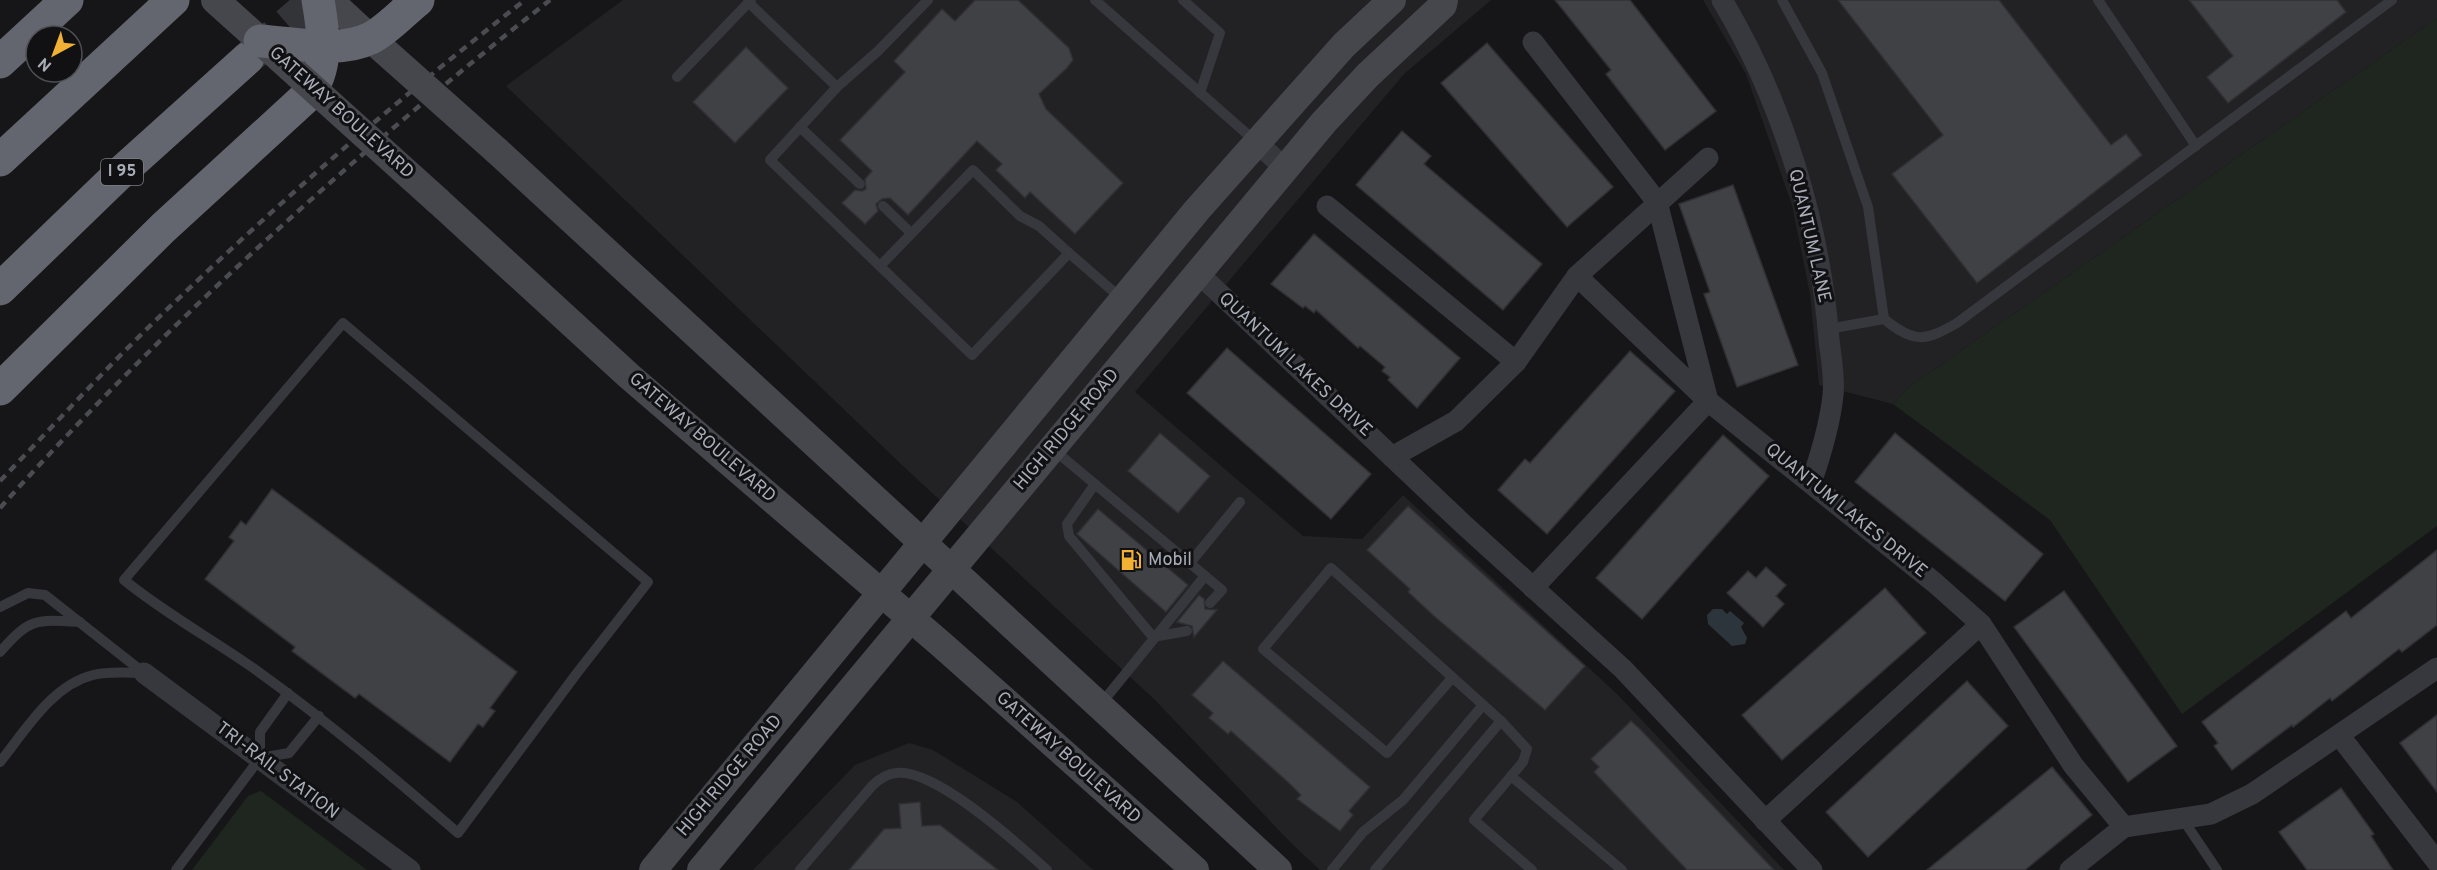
<svg xmlns="http://www.w3.org/2000/svg" width="2437" height="870" viewBox="0 0 2437 870" font-family="Overpass,sans-serif">
<rect width="100%" height="100%" fill="#161618"/>
<!-- built -->
<g fill="#222225">
<path d="M623,0H1491L1404,74L1135,392L1303,536L1362,539L1403,495L1619,696L1784,870H1320L1292,844L1155,700L902,465L506,86Z"/>
<path d="M1703,0H2437V18L1906,389L1893,404L1819,385L1810,294L1792,205L1746,74Z"/>
<path d="M909,743L933,750L1017,802L1093,870H753L855,765Z"/>
</g>
<!-- green -->
<g fill="#1e261f">
<path d="M2437,18V526L2182,714L2050,520L1893,404L1906,389Z"/>
<path d="M260,791H261L367,870H192L248,796Z"/>
</g>
<!-- water -->
<path fill="#2c353c" d="M1713,609H1722L1727,614L1730,611L1744,623L1741,627L1747,638L1745,644L1732,646L1708,624L1707,615Z"/>
<!-- building -->
<g fill="#404145" stroke="#303034" stroke-width="1.5">
<path d="M975,0H1018L1069,48L1073,60L1067,68L1039,94L1046,109L1123,183L1075,234L1030,192L1025,198L996,170L1002,164L977,141L908,215L890,198L882,199L876,204L878,211L865,224L842,203L855,190L862,191L866,189L865,179L872,171L840,140L905,72L894,61L942,9L955,21Z"/>
<path d="M1555,0H1630L1716,111L1665,150L1606,74L1611,70Z"/>
<path d="M1838,0H1999L2111,145L2126,134L2142,155L1977,283L1892,174L1943,135Z"/>
<path d="M2189,0H2337L2346,12L2228,103L2207,77L2233,56Z"/>
<path d="M1487,43L1613,187L1567,227L1441,83Z"/>
<path d="M746,47L788,88L735,143L693,102Z"/>
<path d="M1402,131L1431,156L1424,164L1542,264L1503,310L1356,185Z"/>
<path d="M1733,185L1798,365L1737,387L1704,294L1710,292L1679,204Z"/>
<path d="M1314,234L1460,358L1417,408L1388,380L1390,377L1382,371L1385,367L1360,346L1358,348L1316,310L1314,313L1305,306L1303,308L1271,284Z"/>
<path d="M1227,348L1371,474L1331,519L1187,393Z"/>
<path d="M1630,351L1675,391L1547,534L1498,490L1525,459L1530,463Z"/>
<path d="M1160,433L1210,476L1178,513L1128,471Z"/>
<path d="M1895,433L2043,554L2005,601L1855,482Z"/>
<path d="M1723,435L1769,476L1642,619L1596,578Z"/>
<path d="M272,489L517,672L490,708L495,711L483,727L478,724L450,762L359,694L355,698L292,651L295,647L205,579L234,541L229,537L241,521L246,525Z"/>
<path d="M1408,506L1585,666L1545,710L1434,616L1408,592L1410,589L1367,550Z"/>
<path d="M1098,509L1188,585L1166,612L1077,534Z"/>
<path d="M2437,550V625L2402,652L2399,649L2332,701L2330,698L2293,727L2292,725L2232,770L2214,746L2218,743L2202,722L2346,611L2351,618Z"/>
<path d="M1766,567L1786,585L1776,596L1784,604L1763,627L1727,593L1748,571L1756,578Z"/>
<path d="M1885,588L1926,633L1782,760L1742,715Z"/>
<path d="M2064,591L2177,746L2128,782L2014,627Z"/>
<path d="M1199,595L1204,599L1205,609L1217,610L1194,637L1192,626L1177,622Z"/>
<path d="M1223,661L1370,787L1349,811L1353,815L1340,831L1297,799L1301,795L1290,784L1231,731L1228,734L1209,718L1213,713L1192,695Z"/>
<path d="M1967,681L2008,726L1868,857L1826,812Z"/>
<path d="M2437,715V792L2400,743Z"/>
<path d="M1631,721L1640,729L1774,870H1687L1594,772L1599,767L1591,759Z"/>
<path d="M2052,767L2092,815L2025,870H1927Z"/>
<path d="M2341,788L2374,834L2371,836L2393,870H2307L2279,832Z"/>
<path d="M920,802L922,826L940,825L998,870H849L884,829L901,828L899,804Z"/>
</g>
<g fill="none" stroke-linecap="round" stroke-linejoin="round">
<!-- highway-tunnel -->
<path stroke="#333438" stroke-width="33" stroke-dasharray="33 16" stroke-linecap="butt" d="M250,56L315,0"/>
<!-- lane -->
<g stroke="#37383d" stroke-width="10">
<path d="M928,0L878,51L837,87L770,160L972,355L1069,253L1122,299"/>
<path d="M1095,0L1255,141"/>
<path d="M1183,0L1220,33L1200,93"/>
<path d="M1782,0L1822,73L1868,207L1884,319"/>
<path d="M2098,0L2196,146"/>
<path d="M748,2L837,87"/>
<path d="M677,77L751,0"/>
<path d="M800,127L860,184"/>
<path d="M883,206L911,233"/>
<path d="M881,265L973,170L1020,216L1039,226L1069,253"/>
<path d="M343,323L648,582L577,673L458,833C392,776 327,721 256,670C212,639 166,614 124,580Z"/>
<path d="M1828,329L1884,319C1914,343 1924,342 1957,323L2392,0"/>
<path d="M1054,450L1222,590L1210,603"/>
<path d="M1095,484L1067,524L1069,536L1153,637L1187,631"/>
<path d="M1190,563L1240,502"/>
<path d="M0,607L28,593L45,595L144,673"/>
<path d="M0,652C30,618 36,619 80,622"/>
<path d="M1452,678L1387,753L1263,649L1331,568L1501,721L1527,749L1523,762L1474,820L1532,870"/>
<path d="M1100,705L1205,576"/>
<path d="M260,758L289,753L319,716"/>
<path d="M0,762C25,731 52,685 93,675C109,671 128,673 144,673"/>
<path d="M1511,776L1622,870"/>
<path d="M2182,818L2217,870"/>
<path d="M176,870L260,758V732L288,693"/>
<path d="M800,870L872,786C878,780 886,774 896,773C935,768 1018,844 1047,870"/>
<path d="M1332,870L1363,832L1403,800L1483,705"/>
<path d="M1375,870L1501,721"/>
</g>
<!-- street -->
<g stroke="#37383d" stroke-width="21">
<path d="M1722,0C1782,100 1820,224 1829,340C1831,358 1835,377 1833,395C1830,425 1821,454 1811,483"/>
<path d="M1533,42L1657,202L1708,401L1533,588"/>
<path d="M1255,141L1285,168"/>
<path d="M1327,206L1516,362"/>
<path d="M1198,273L1463,524L1623,669L1812,870"/>
<path d="M1577,276L1708,401L1935,583L1981,624L2073,765L2124,827"/>
<path d="M1392,457L1456,421L1516,362L1577,276L1708,158"/>
<path d="M144,673L410,870"/>
<path d="M2339,735L2437,862"/>
<path d="M1765,821L1981,624"/>
<path d="M2070,870L2124,827L2211,814L2252,794L2437,668"/>
</g>
<!-- secondary -->
<g stroke="#45474d" stroke-width="28">
<path d="M329,0L370,38"/>
<path d="M497,151L1278,870"/>
<path d="M438,201L629,376L942,645L1195,870"/>
<path d="M653,870L1197,210L1344,45L1392,0"/>
<path d="M701,870L1324,122L1368,75L1443,5L1444,0"/>
</g>
<!-- highway -->
<g stroke="#63666e" stroke-width="33">
<path d="M0,62L67,0"/>
<path d="M0,160L173,0"/>
<path d="M0,289L118,175L248,58"/>
<path d="M0,389L163,228L307,96C329,68 324,34 318,0"/>
</g>
<!-- rail -->
<g stroke="#4a4c52" stroke-width="4.5" stroke-dasharray="8 6" stroke-linecap="butt">
<path d="M0,481C59,420 116,357 178,299C288,194 404,94 525,0"/>
<path d="M0,508C167,322 354,154 550,0"/>
</g>
<!-- secondary-bridge -->
<g stroke="#45474d" stroke-width="28">
<path d="M215,0L438,201"/>
<path d="M370,38L497,151"/>
</g>
<!-- highway-bridge -->
<path stroke="#63666e" stroke-width="33" d="M260,41C295,43 338,54 371,38C388,29 403,12 418,0"/>
</g>
<!-- icons -->
<defs>
<symbol id="fuel-bare" viewBox="-9 -9 18 18"><path d="M-5.5-6h7V0h2V4h1.3V-2.5L3-4.5l.8-.8L6-3V5H2.5V1h-1V6h-7ZM-4.2-4.7v3.2H.2V-4.7Z" fill="#f2b134" stroke="#111113" stroke-width="2.5" paint-order="stroke"/></symbol>
</defs>
<g fill-rule="evenodd">
<use href="#fuel-bare" x="1116" y="545" width="30" height="30"/>
</g>
<g text-anchor="middle" dominant-baseline="central" stroke-width="6" stroke-linejoin="round" paint-order="stroke">
<!-- shield labels -->
<rect fill="#111113" stroke="#7b7e86" stroke-width="1.5" x="101" y="159" width="42" height="26" rx="4.5"/>
<g font-size="16" font-weight="bold" fill="#a8adb8">
<text x="122" y="172">I 95</text>
</g>
<!-- street labels -->
<g font-size="18" fill="#a8adb8" stroke="#111113">
<text transform="translate(341 113) rotate(42)">GATEWAY BOULEVARD</text>
<text transform="translate(1809 236) rotate(77)">QUANTUM LANE</text>
<text transform="translate(1295 365) rotate(43)">QUANTUM LAKES DRIVE</text>
<text transform="translate(1067 430) rotate(-50)">HIGH RIDGE ROAD</text>
<text transform="translate(702 438) rotate(41)">GATEWAY BOULEVARD</text>
<text transform="translate(1846 511) rotate(39)">QUANTUM LAKES DRIVE</text>
<text transform="translate(1068 758) rotate(42)">GATEWAY BOULEVARD</text>
<text transform="translate(277 771) rotate(37)">TRI-RAIL STATION</text>
<text transform="translate(730 776) rotate(-50)">HIGH RIDGE ROAD</text>
</g>
<!-- poi labels -->
<g font-size="18" fill="#a8adb8" stroke="#111113" text-anchor="start">
<text x="1148" y="560">Mobil</text>
</g>
</g>
<!-- north arrow -->
<g transform="translate(54 54) rotate(221)"><circle r="28" fill="#111113" stroke="#4d4f55" stroke-width="1.5"/>
<path d="M0-4.5L10 22L0 15L-10 22Z" fill="#f2b134"/>
<text y="-9" font-size="16" font-weight="bold" text-anchor="middle" fill="#a8adb8">N</text>
</g>
</svg>
